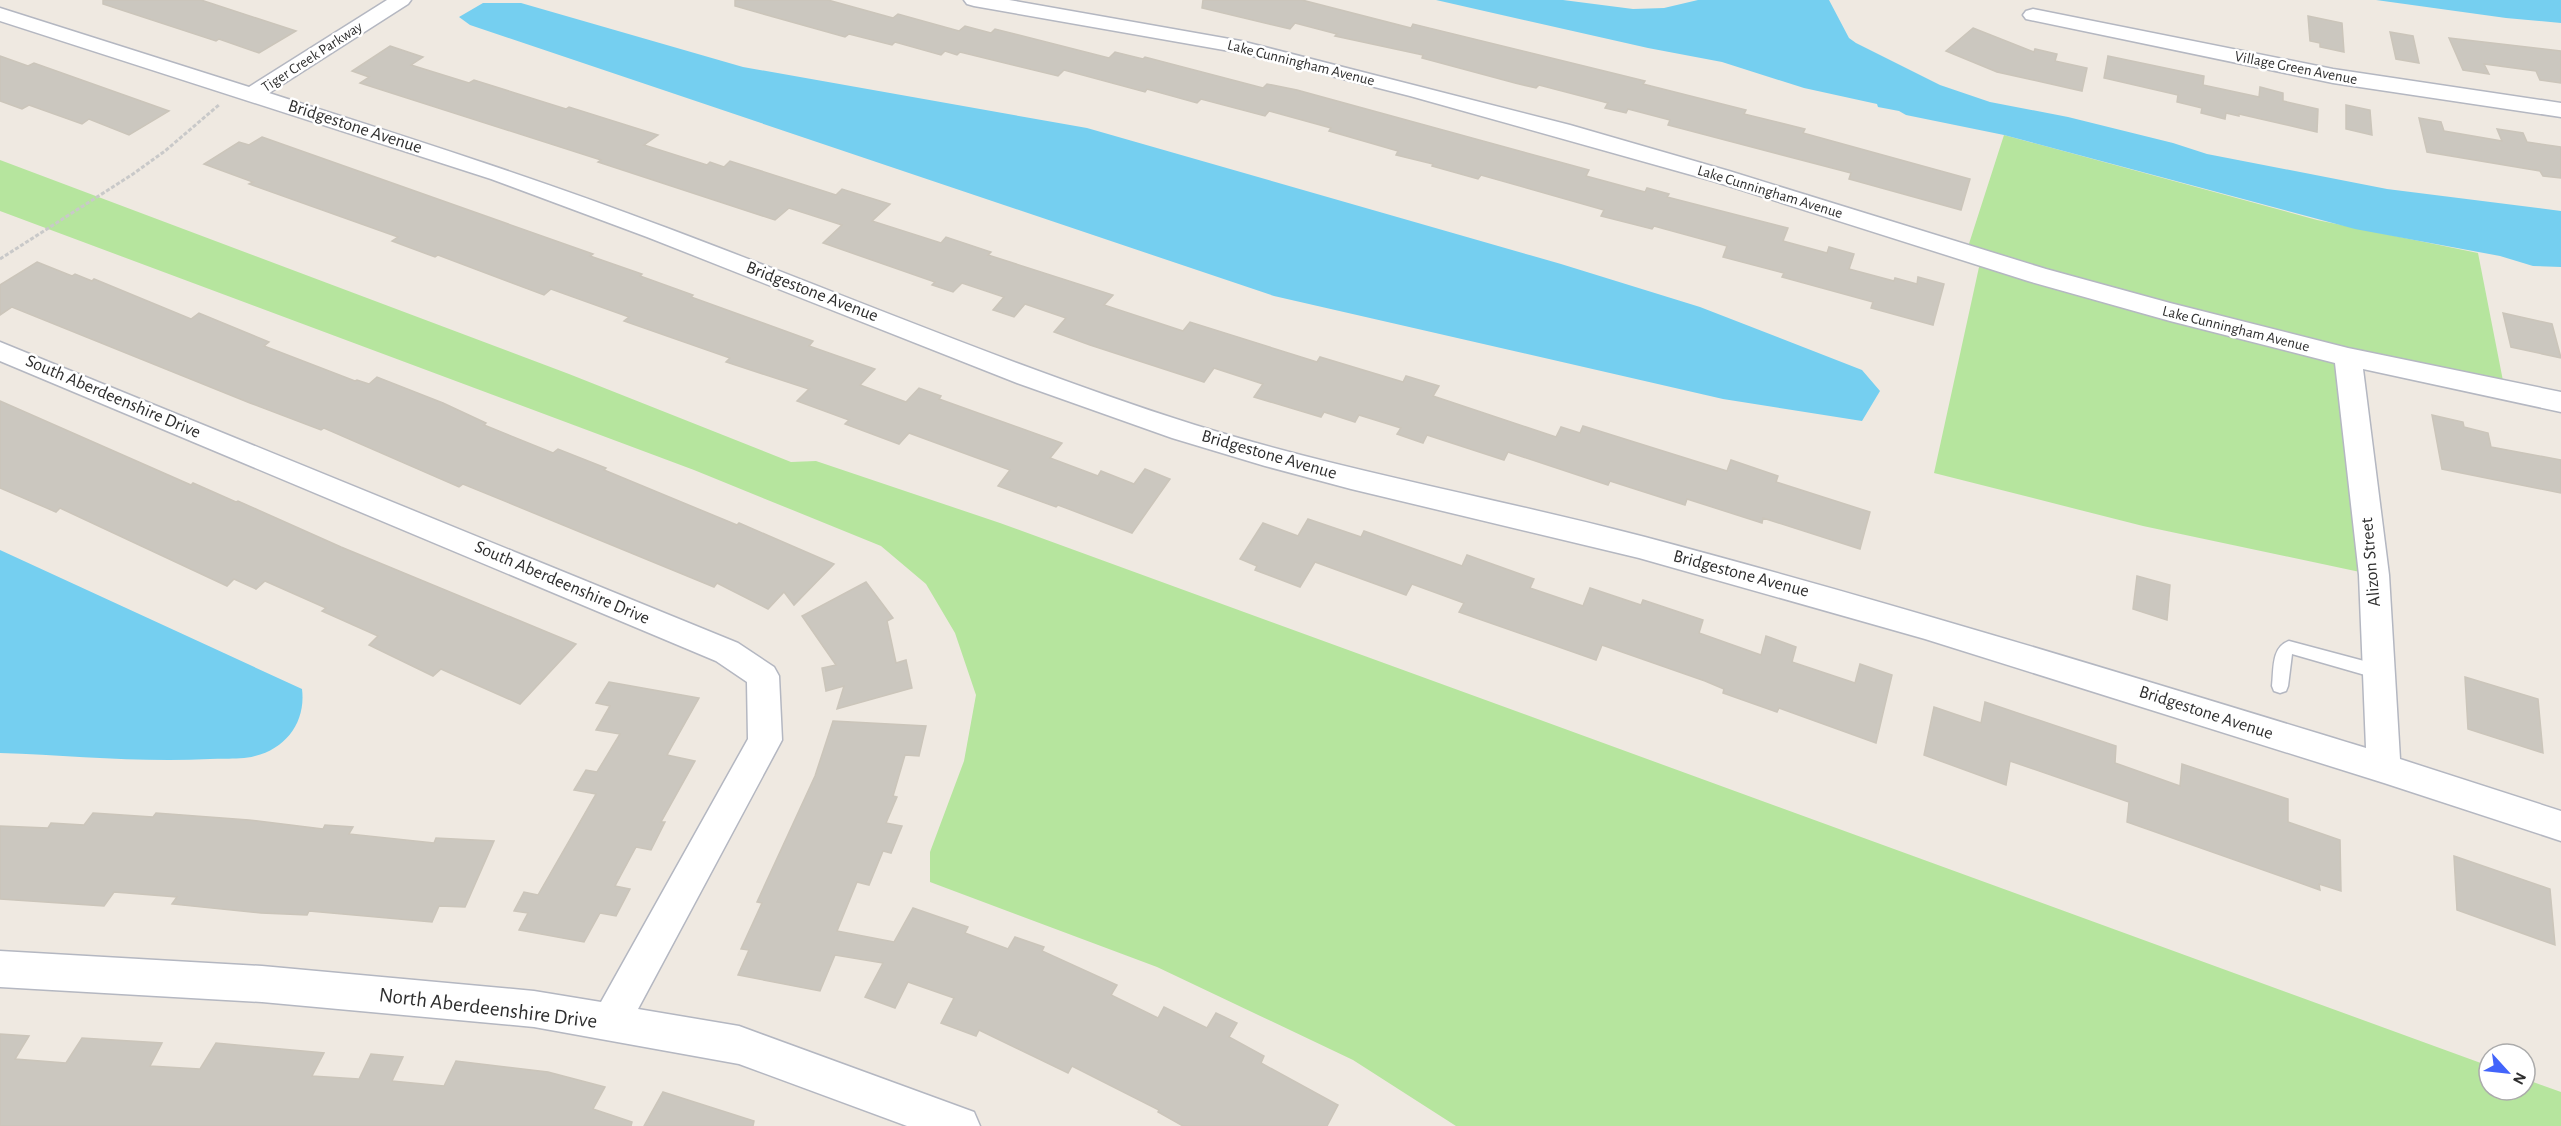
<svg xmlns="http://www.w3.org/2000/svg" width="2561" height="1126" viewBox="0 0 2561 1126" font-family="'Alegreya Sans',sans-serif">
<rect width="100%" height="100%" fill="#efe9e1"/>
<!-- green -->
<g fill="#b6e59e">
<path d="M2004,135L2317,220L2478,253L2505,391L2348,357L2374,575L2143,526L1934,473L1981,258L1966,253Z"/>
<path d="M0,160L569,374L791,462L816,461L1000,523L2489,1066V1090H2525V1079L2561,1092V1126H1456L1353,1060L1157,967L930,882V852L964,761L976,695L955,633L926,584L881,546L694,470L0,211Z"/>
</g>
<!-- water -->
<g fill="#75cff0">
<path d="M1436,0H1563L1633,9L1664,8L1698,0H1829L1849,38L1856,43L1940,85L1990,102L2068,117L2173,143L2207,154L2387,189L2561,211V267L2533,266L2500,256L2355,229L2004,135L1906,115L1899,111L1878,107L1877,104L1804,88L1722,62L1648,48Z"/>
<path d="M2376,0H2561V23L2506,18Z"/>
<path d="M483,3H521L743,67L1087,128L1561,264L1700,307L1862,370L1880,391L1862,421L1723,399L1274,296L470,25L459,17Z"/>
<path d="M0,550L302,689C306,721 287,748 255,756C241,760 224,758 210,759C140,763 69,755 0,753Z"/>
</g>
<!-- building -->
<g fill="#cbc7bf" stroke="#cbc5ba" stroke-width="1.5">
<path d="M103,0H201L296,31L259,53L219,39L216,41L103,4Z"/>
<path d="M735,0H828L893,18L898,14L959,31L965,26L991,33L995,29L1109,58L1115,52L1143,59L1145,57L1263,88L1267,84L1297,90L1589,170L1586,176L1645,192L1647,188L1669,194L1667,197L1788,228L1783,241L1827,253L1829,247L1854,254L1849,269L1894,281L1895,278L1917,284L1918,277L1944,284L1933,325L1871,308L1873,302L1782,277L1784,273L1723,257L1727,246L1654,226L1652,229L1601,216L1604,210L1481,175L1478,179L1432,166L1433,164L1396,155L1398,151L1329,131L1331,128L1269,111L1265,116L1201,99L1197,103L1147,89L1145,92L1064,70L1058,76L960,52L957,55L945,51L941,55L895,42L892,45L849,34L845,37L735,6Z"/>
<path d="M1203,0H1302L1411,28L1413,24L1645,81L1643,84L1746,110L1744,114L1805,129L1803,133L1970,179L1961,210L1849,179L1851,173L1668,125L1670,120L1628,109L1626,113L1605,108L1608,103L1539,85L1536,88L1515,83L1422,58L1423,55L1335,36L1337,34L1295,23L1290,29L1202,8Z"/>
<path d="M2308,16L2342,23L2344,52L2320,47V43L2310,41Z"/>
<path d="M1973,28L2034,52L2035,49L2057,54L2055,61L2087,68L2082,91L1997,72L1946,51Z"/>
<path d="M2390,32L2413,36L2419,63L2396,59Z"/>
<path d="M2449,38L2561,51V83L2540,80L2536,71L2484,64L2489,74L2463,70Z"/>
<path d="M390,46L423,57L411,65L469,83L474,80L566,109L569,107L658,135L644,145L707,165L710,162L724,167L730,161L836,195L842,189L890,204L872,221L941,243L946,237L991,252L988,255L1113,295L1104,305L1183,331L1190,322L1317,362L1320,357L1403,382L1406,376L1439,386L1433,396L1556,437L1561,427L1580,433L1583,426L1727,471L1731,460L1778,476L1776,482L1870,512L1860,549L1763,518L1762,523L1687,499L1685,505L1610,481L1608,485L1508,452L1504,460L1427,435L1423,443L1397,434L1401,428L1359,415L1355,422L1324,412L1321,417L1254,397L1263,384L1214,368L1204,382L1090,345L1054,332L1066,318L1025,304L1014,317L993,310L1004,297L962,283L953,292L932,285L935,282L823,243L842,225L789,208L775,220L598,162L601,160L360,83L369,77L352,71Z"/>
<path d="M0,56L28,66L34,63L169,111L129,135L89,119L82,124L29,105L22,109L0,101Z"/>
<path d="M2108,56L2204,76L2203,85L2259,97L2260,87L2283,93V101L2318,109L2317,132L2239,114V116L2226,113L2225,119L2201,113L2202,108L2177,102L2178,95L2104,78Z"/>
<path d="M2346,105L2370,110L2372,135L2346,129Z"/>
<path d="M2419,118L2441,122L2444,131L2502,141L2497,129L2523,133L2527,142L2561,147V178L2543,176L2540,171L2427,152Z"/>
<path d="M262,137L593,254L590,256L642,274L640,276L693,295L691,297L813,341L809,346L875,369L860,385L906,402L919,388L941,396L939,399L1062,443L1050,458L1098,476L1101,471L1134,484L1145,469L1170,479L1132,533L1058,505L1056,507L998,486L1010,470L909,433L899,444L845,424L849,420L797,401L809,389L726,362L730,358L624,321L629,317L551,289L544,295L438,255L435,257L392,241L398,237L249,184L253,182L204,164L239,142L249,145Z"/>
<path d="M37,262L72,276L75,274L92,281L94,279L191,319L199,313L269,342L264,346L355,381L357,380L369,384L377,377L443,403L486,423L484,425L553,453L558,449L606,468L604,470L737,525L739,523L834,564L794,605L784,592L768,609L717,583L714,587L463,484L459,487L324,428L321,430L250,403L12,307L0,315V285Z"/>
<path d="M2503,313L2552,324L2561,358L2511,347Z"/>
<path d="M0,401L191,485L193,483L236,502L238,501L341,547L576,644L520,704L441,669L433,676L369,645L378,636L322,611L326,608L265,581L256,589L234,579L227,586L60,508L56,512L0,488Z"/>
<path d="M2432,415L2463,422L2464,427L2488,433L2491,447L2561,460V493L2442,469Z"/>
<path d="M1308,519L1361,537L1364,531L1462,566L1467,555L1534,579L1530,588L1583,606L1590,588L1641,605L1643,600L1703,620L1699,633L1761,655L1766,636L1796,647L1792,662L1855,683L1860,664L1892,675L1876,743L1779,708L1777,712L1723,693L1724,689L1705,681L1602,645L1596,660L1459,612L1464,603L1412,584L1406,595L1315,562L1300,587L1255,570L1257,566L1240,559L1263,523L1298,536Z"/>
<path d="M2137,576L2170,585L2167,620L2133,609Z"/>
<path d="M866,582L893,618L887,621L896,663L906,660L912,688L837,709L844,686L826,691L822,668L836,665L802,616Z"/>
<path d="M2465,677L2538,699L2543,753L2468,729Z"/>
<path d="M609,682L699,698L667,755L695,761L661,822H665L651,850L636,847L615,886L630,889L616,916L600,913L584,942L519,930L528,913L514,911L524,892L538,895L596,794L574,790L586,770L597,772L620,734L596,730L610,706L596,703Z"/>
<path d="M1985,702L2116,746L2115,763L2180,786L2182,764L2288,799V822L2340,840L2341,891L2319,884L2320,890L2127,822L2129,802L2010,761L2006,785L1924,755L1934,707L1981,723Z"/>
<path d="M833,721L926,726L919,756L905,755L893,796L897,797L886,823L902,826L891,853L883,851L869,885L857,882L837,931L894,942L913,908L968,927L965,933L1008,949L1015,937L1044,947L1042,951L1117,985L1111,995L1158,1018L1164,1007L1207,1028L1216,1013L1237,1023L1229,1037L1264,1056L1261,1063L1338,1105L1327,1126H1183L1158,1112L1159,1110L1072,1066L1068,1073L979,1030L976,1036L941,1023L954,998L908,982L895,1008L865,997L883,963L835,955L820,991L738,975L749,950L741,949L762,903L757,902L815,776Z"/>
<path d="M93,813L153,817L156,813L249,820L323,829L325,825L353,827L349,834L434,843L436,838L494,841L465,907L439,906L432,922L309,911L307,915L261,913L172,904L177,897L114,892L104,906L0,899V826L48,828L51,823L84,825Z"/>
<path d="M2454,856L2550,889L2555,945L2457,910Z"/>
<path d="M0,1034L29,1036L15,1059L66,1063L82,1038L162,1043L150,1066L200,1069L216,1043L324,1053L312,1076L359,1079L371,1054L403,1057L392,1081L444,1086L456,1061L548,1072L605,1087L593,1109L632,1122L631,1126H0Z"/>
<path d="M663,1092L754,1121L753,1126H644Z"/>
</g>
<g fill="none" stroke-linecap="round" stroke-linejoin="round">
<defs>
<path id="service" d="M2289,641L2379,665L2385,667L2387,672L2385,677L2379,679L2292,654L2288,686L2286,691L2280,693L2274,691L2272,686C2274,670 2271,647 2289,641Z"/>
<g id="minor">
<path d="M387,0H411L408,4L269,93C403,136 536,178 667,228C843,294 1016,368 1195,425C1343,471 1496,498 1645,537C1887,601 2127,675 2366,748L2359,575L2335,363L2170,321L2028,281L1713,181L1410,96L1241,53L974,6L967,4L964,0H1009L1241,41L1570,125L1729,171L2046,269L2170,303L2348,348L2561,392V412L2363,369L2389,575L2400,759L2561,811V841L2384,783L1925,639L1639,558L1351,489L1265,466L1172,438L1017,383L647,237L491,179L0,21V8L249,87Z"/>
<path d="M2033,9L2333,69L2561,103V117L2333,83L2026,19L2023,15L2026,11Z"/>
<path d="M0,342L738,643L774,667L779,676L782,740L638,1009L739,1026L974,1112L980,1126H907L739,1064L534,1027L262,1002L0,987V951L262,966L534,991L601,1002L748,739L747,682L716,661L0,361Z"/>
</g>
</defs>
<!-- service casing -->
<use href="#service" stroke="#b4b7c1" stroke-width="3"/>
<!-- minor casing -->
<use href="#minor" stroke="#b4b7c1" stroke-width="3"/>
<!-- path -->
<path stroke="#c9c9c9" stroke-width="3" stroke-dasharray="4 2" stroke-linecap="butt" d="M0,259L133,174L165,151L220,104"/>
<!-- service -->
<use href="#service" fill="#fff" fill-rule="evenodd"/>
<!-- minor -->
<use href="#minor" fill="#fff" fill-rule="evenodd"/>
</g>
<g text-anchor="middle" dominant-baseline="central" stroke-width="5" stroke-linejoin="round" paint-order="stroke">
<!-- far-street labels -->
<g font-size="15" fill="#2e2e2e" stroke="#fff">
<text transform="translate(312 57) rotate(-33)">Tiger Creek Parkway</text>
<text transform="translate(1301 63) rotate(14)">Lake Cunningham Avenue</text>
<text transform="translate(2296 68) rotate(11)">Village Green Avenue</text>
<text transform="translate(1770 192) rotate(17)">Lake Cunningham Avenue</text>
<text transform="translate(2236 329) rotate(14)">Lake Cunningham Avenue</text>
</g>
<!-- street labels -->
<g font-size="18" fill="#2e2e2e" stroke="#fff">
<text transform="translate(355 127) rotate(18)">Bridgestone Avenue</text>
<text transform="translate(812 292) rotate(21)">Bridgestone Avenue</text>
<text transform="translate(113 397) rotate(23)">South Aberdeenshire Drive</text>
<text transform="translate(1269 455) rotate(16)">Bridgestone Avenue</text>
<text transform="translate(2371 562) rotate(-95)">Alizon Street</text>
<text transform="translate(1741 574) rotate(15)">Bridgestone Avenue</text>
<text transform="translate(562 583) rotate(23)">South Aberdeenshire Drive</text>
<text transform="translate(2206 713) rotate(18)">Bridgestone Avenue</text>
</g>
<!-- near-street labels -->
<g font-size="21" fill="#2e2e2e" stroke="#fff">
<text transform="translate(488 1008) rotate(7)">North Aberdeenshire Drive</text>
</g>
</g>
<!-- north arrow -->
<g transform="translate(2507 1072) rotate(117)"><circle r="28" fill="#ffffff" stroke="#ababab" stroke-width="1.5"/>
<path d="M0-4.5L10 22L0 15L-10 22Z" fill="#4264fb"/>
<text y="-9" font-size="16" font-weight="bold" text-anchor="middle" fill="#2e2e2e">N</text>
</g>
</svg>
